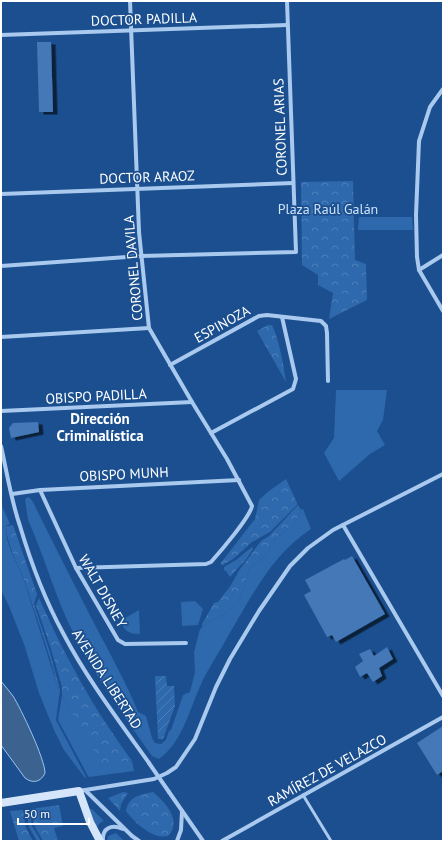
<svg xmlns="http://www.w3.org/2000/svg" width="444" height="842" viewBox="0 0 444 842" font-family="'PT Sans',sans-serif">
<defs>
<pattern id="park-crowns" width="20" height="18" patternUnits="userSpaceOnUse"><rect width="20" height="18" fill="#2e69ad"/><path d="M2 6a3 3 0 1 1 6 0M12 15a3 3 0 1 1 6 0" fill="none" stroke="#4d80b9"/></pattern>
<pattern id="garden-furrows" width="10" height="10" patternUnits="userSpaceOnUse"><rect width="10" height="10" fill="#2e69ad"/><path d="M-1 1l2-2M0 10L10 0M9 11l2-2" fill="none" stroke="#4d80b9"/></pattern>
<filter id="shadow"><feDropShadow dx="4.5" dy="2.5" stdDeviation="0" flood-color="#0009"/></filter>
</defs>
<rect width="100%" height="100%" fill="#1b4f8f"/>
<!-- grass -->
<g fill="#2e69ad">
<path d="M359,217H412L413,230H358Z"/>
<path d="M336,390H387L383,420L377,431L385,445L370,454L339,481L324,453L334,438Z"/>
<path d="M28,497L30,498L33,502C53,543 74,584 95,625C110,654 126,682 138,712L146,716L152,738L155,743L161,744L166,740L169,731L171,730L183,695L190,692L195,672L194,652L200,629L207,623L223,615L238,602L244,587L249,569L266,555L277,537L295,523L301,510L303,509L311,529C272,554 250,599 227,638C218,655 206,671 199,689C188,714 182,742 159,759L152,756C122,714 90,669 68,622C53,589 43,553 28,520L25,499Z"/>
<path d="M2,506L10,524L6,526L7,539L11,551L24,580L57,685L60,690L56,720L86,777L85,778L64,750L54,730L39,693L25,647L9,606L1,590V507Z"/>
<path d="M195,601L203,609L198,625L182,626L181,602Z"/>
<path d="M139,610L140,634C128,634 125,631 120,621Z"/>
<path d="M62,695L69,707L130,762L132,761L134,771L89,777L88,776L58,720Z"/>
<path d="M90,809H92L104,821L100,823L97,827L89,810Z"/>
</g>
<!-- park -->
<g fill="url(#park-crowns)">
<path d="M353,181L355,260L366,264L367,300L329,319L333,293L318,285V275L302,265L301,182Z"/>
<path d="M268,325H272C280,343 283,363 286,382L257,331Z"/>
<path d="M286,479L297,503V505L270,532L252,542L233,559L223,565L220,564L255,519L259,500L269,491Z"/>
<path d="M298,505L301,510L295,523L277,537L266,555L249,569L244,587L238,602L223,615L207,623L202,627V624L214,603L218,602L231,585L240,569L261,541L269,536Z"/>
<path d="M12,525H13L37,594L34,604L50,652L60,690L57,685C49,651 36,616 25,582C18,564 8,548 6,527Z"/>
<path d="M252,547L253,549L247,558L230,577L226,571L224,570V567L236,560Z"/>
<path d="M39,598C52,627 66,656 82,684C97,711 114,736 132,761L101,762L62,695V687L51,649L36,605Z"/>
<path d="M123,792L128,793L121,804L120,811L108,798Z"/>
<path d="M153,792C165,802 183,821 168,836C153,840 134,822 126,811C129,796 139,795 153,792Z"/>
<path d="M59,805L63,826L54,828L58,841H43L34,825L31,809Z"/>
<path d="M26,809H29L32,826L41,841H37L29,827Z"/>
<path d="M23,810L26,828L33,841H19L10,811Z"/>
<path d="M116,833L124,841H107L108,836Z"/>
</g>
<!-- garden -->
<path fill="url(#garden-furrows)" d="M155,676H166L167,686H174L175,706L163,739H158Z"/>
<!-- water -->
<path fill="#3c6290" stroke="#9cc4f0" d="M1,681C5,686 9,691 13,696C21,709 45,759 45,773C41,782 33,784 25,778L1,745Z"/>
<!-- building -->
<g fill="#4478b7" filter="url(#shadow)">
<path d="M37,42H51L53,112H39Z"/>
<path d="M38,422L39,432L11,438L9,428L13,423Z"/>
<path d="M352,556L385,614L336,642L332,635L327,637L304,595L311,591L305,580L344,559L345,560Z"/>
<path d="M387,647L393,659L379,668L382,676L373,682L367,673L360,677L355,667L363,661L359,654L370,649L374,656Z"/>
<path d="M443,726V771L437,775L417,743Z"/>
</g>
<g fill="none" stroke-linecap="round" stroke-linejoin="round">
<!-- service -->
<path stroke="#a9c9ee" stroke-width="3" d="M303,795L331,841"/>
<!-- minor -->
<g stroke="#a9c9ee" stroke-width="4">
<path d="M1,35L287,25"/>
<path d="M443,89L430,107L419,141L416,215L417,257L419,270L443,311"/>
<path d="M1,194L293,183"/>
<path d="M1,266L141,256L296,252L287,1"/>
<path d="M419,270L443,255"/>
<path d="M1,337L149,328"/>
<path d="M170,365L259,316L267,315L321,321L326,326L327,333L328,381"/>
<path d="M1,411L192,402"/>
<path d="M211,433L293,389L296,379L282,317"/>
<path d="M1,446C7,473 11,500 20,526C31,563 45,600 63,633C87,679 119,721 149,763"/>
<path d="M40,490L76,568L118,640L125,644L186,643"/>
<path d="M12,494L40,490L239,480"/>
<path d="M343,525L443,696"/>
<path d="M76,568L206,564L211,562C220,552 250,517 252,506L227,459L192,402L149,328L139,232L130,1"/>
<path d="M85,790L132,836L139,841"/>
<path d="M79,791L154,779L167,773L176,767L195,739L216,687L230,659L259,611L290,566L308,548L333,530L443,474"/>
<path d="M169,792L203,841"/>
<path d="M103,841C102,828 111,824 123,829"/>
<path d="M177,841L181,830L182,811"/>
<path d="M222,841L443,717"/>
</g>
<!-- secondary -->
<path stroke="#d6e6fa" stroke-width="8" d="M1,803L79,791L90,822L100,841"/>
<!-- minor-bridge -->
<path stroke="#a9c9ee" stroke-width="4" d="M149,763L169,792"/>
</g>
<g text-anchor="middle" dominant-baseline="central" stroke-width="3.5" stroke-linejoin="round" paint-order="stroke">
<!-- street labels -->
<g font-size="14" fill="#fff" stroke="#1b4f8f">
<text transform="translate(144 19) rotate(-2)">DOCTOR PADILLA</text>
<text transform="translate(280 127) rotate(-92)">CORONEL ARIAS</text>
<text transform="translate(147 177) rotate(-2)">DOCTOR ARAOZ</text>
<text transform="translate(133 268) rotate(-95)">CORONEL DAVILA</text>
<text transform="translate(222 324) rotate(-29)">ESPINOZA</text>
<text transform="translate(96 396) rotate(-3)">OBISPO PADILLA</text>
<text transform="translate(124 474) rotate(-3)">OBISPO MUNH</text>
<text transform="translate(103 591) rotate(60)">WALT DISNEY</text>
<text transform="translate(107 679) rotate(57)">AVENIDA LIBERTAD</text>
<text transform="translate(327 770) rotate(-29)">RAMÍREZ DE VELAZCO</text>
</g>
<!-- park labels -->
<g font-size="14" fill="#cfe3fa" stroke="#1b4f8f">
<text x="328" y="209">Plaza Raúl Galán</text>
</g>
<!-- neighbourhood labels -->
<g font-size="15" font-weight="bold" fill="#fff" stroke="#1b4f8f">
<text x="100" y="418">Dirección<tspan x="100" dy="17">Criminalística</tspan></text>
</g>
</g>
<!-- border -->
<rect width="444" height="842" fill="none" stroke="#ffffff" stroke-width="4"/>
<!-- scale -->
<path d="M18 818v6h71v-6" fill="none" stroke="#ffffff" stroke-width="2"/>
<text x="24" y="818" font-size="12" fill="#ffffff" stroke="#1b4f8f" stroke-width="3" paint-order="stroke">50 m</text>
</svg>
